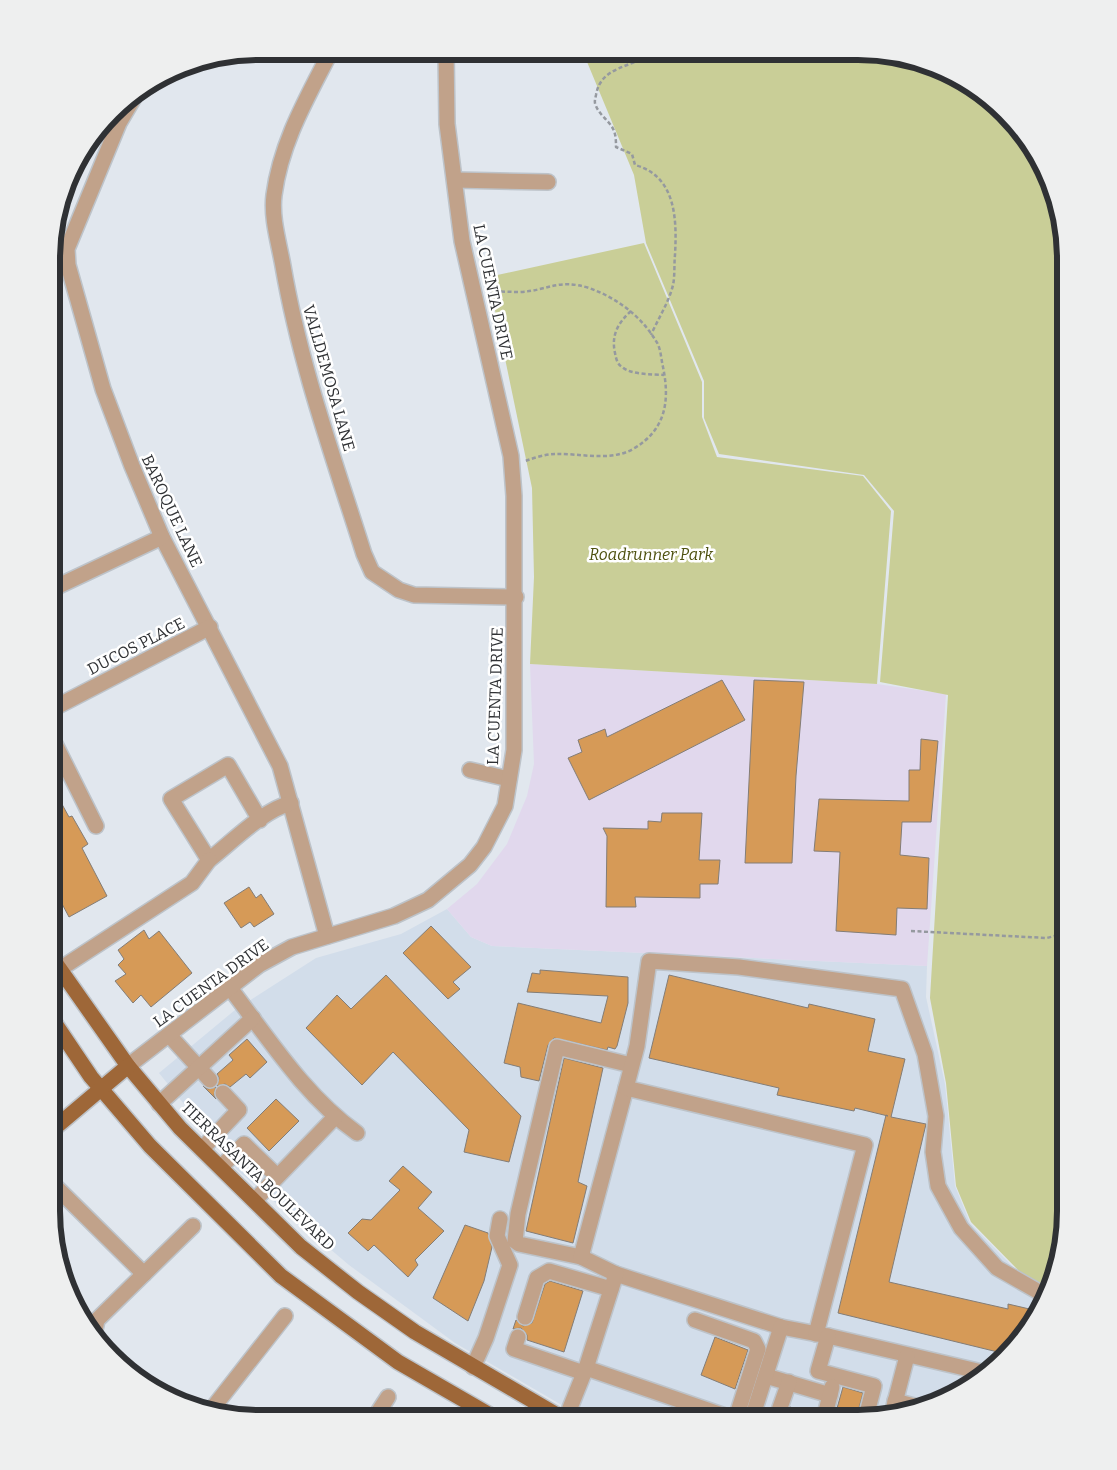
<svg xmlns="http://www.w3.org/2000/svg" width="1117" height="1470" viewBox="0 0 1117 1470" font-family="Bitter,serif">
<rect width="100%" height="100%" fill="#e1e7ee"/>
<!-- built -->
<path fill="#d2ddea" d="M447,909L471,937L492,946L927,966L926,997L945,1084L955,1186L970,1223L1019,1273L1048,1291L1031,1326L995,1367L950,1397L858,1419L584,1418L455,1343L349,1265L237,1170L159,1073L235,1010L316,958L401,934Z"/>
<!-- education -->
<path fill="#e1d8ed" d="M530,664L877,684L946,694L927,966L492,946L471,937L447,909L477,884L507,844L527,796L534,764Z"/>
<!-- green -->
<g fill="#c9ce97">
<path d="M587,52L885,53L973,86L1014,122L1044,167L1066,259L1065,1224L1055,1278L1049,1290L1020,1272L971,1222L956,1186L946,1083L930,998L948,695L880,682L894,511L864,475L719,454L704,418V381L646,243L634,175L585,57Z"/>
<path d="M644,243L702,382V417L717,457L863,476L891,511L877,684L530,664L534,577L532,488L488,277Z"/>
</g>
<!-- building -->
<g fill="#d69a57" stroke="#837d77">
<path d="M722,680L745,720L589,800L568,758L582,752L578,740L605,729L607,737Z"/>
<path d="M754,680L804,682L796,776L792,863H745Z"/>
<path d="M921,739L938,741L931,822H902L900,855L929,858L927,909L897,908L896,935L836,931L840,852L814,851L819,799L909,801V770H920Z"/>
<path d="M52,786L69,817L72,816L88,844L82,848L107,896L69,917L52,885Z"/>
<path d="M662,813H702L699,860H720L718,884H700V898L635,897L636,907H606L607,836L603,828L648,829V821L661,822Z"/>
<path d="M249,887L256,898L261,894L274,914L254,927L250,922L241,928L224,903Z"/>
<path d="M431,926L471,967L453,982L460,989L448,999L403,953Z"/>
<path d="M144,930L149,939L159,931L192,973L151,1007L141,995L133,1003L115,981L126,974L118,965L124,959L118,950Z"/>
<path d="M540,970L628,977V1003L617,1046L615,1049L608,1047L607,1050L554,1038L548,1045L539,1081L521,1077L520,1067L504,1063L518,1003L601,1023L608,996L527,992L532,973L540,974Z"/>
<path d="M386,975L521,1116L509,1162L464,1152L469,1130L393,1052L362,1085L306,1028L337,995L351,1009Z"/>
<path d="M669,975L808,1008L809,1004L875,1019L868,1051L905,1059L891,1117L926,1124L889,1282L1008,1309V1304L1038,1311L1031,1326L1006,1354L838,1313L886,1115L888,1116L855,1108L854,1111L777,1095L779,1088L649,1058Z"/>
<path d="M247,1039L267,1062L250,1078L246,1074L230,1087L225,1084L217,1086L219,1078L217,1074L233,1060L229,1055Z"/>
<path d="M564,1058L603,1068L578,1182L587,1186L573,1243L526,1231Z"/>
<path d="M203,1086L208,1089L216,1087L214,1095L216,1099Z"/>
<path d="M276,1099L299,1121L269,1151L247,1128Z"/>
<path d="M403,1166L432,1192L418,1208L444,1231L415,1260L418,1265L408,1277L374,1245L368,1251L348,1233L362,1219L371,1220L400,1190L389,1181Z"/>
<path d="M465,1225L488,1233L492,1247L484,1281L468,1321L433,1298Z"/>
<path d="M550,1281L583,1291L564,1352L527,1340V1335L521,1328L513,1329L516,1320L523,1326L532,1323L545,1284Z"/>
<path d="M715,1337L748,1350L735,1389L701,1375Z"/>
<path d="M843,1387L863,1393L856,1419H834Z"/>
<path d="M790,1407L815,1415V1419H786Z"/>
</g>
<g fill="none" stroke-linecap="round" stroke-linejoin="round">
<defs>
<g id="minor">
<path d="M331,51C307,98 281,142 274,195C271,218 279,243 283,266C300,365 334,459 364,554L372,572L399,590L414,595L516,597"/>
<path d="M135,96L119,123L67,249L68,265L103,389L132,466L162,537L280,766L327,936"/>
<path d="M455,180L548,182"/>
<path d="M52,589L162,537"/>
<path d="M52,709L210,627"/>
<path d="M52,738L96,826"/>
<path d="M470,770L509,779"/>
<path d="M260,820L228,765L171,799L209,860C232,842 263,810 291,803"/>
<path d="M60,969L192,883L209,860"/>
<path d="M230,988C269,1039 305,1096 357,1133"/>
<path d="M169,1035L210,1080"/>
<path d="M631,1065L557,1047L518,1214L515,1241L519,1244L581,1257L616,1274L781,1327L828,1336L986,1373"/>
<path d="M128,1066L259,965L292,947L394,916L428,900L470,865L484,847L505,806L514,750V496L511,456L462,241L447,124L446,52"/>
<path d="M159,1104L253,1018"/>
<path d="M202,1149L239,1110L223,1093"/>
<path d="M221,1167L244,1144L277,1176"/>
<path d="M57,1188L144,1274"/>
<path d="M255,1200L335,1117"/>
<path d="M581,1257L626,1088"/>
<path d="M525,1317L537,1278L549,1271L611,1289"/>
<path d="M695,1320L754,1341L758,1349L736,1418"/>
<path d="M816,1334L865,1145L626,1088L637,1046L649,961L739,967L902,989L925,1054L936,1116L933,1152L938,1186L961,1228L997,1268L1046,1296"/>
<path d="M94,1335L97,1320L193,1226"/>
<path d="M828,1336L818,1371L874,1386L866,1417"/>
<path d="M518,1337L514,1349L584,1373"/>
<path d="M473,1367L486,1338L510,1265L497,1236L500,1219"/>
<path d="M586,1368L731,1418"/>
<path d="M766,1376L830,1395"/>
<path d="M895,1401L914,1406"/>
<path d="M212,1409L285,1316"/>
<path d="M893,1410L907,1356"/>
<path d="M375,1417L388,1397"/>
<path d="M566,1418L586,1368L616,1274"/>
<path d="M752,1418L781,1327"/>
<path d="M776,1419L789,1382"/>
<path d="M824,1419L832,1387"/>
</g>
<g id="major">
<path d="M52,958L128,1066L180,1128L301,1247L358,1292L415,1332L562,1418"/>
<path d="M52,1019L91,1077L150,1146L281,1276L398,1362L495,1418"/>
<path d="M51,1131L128,1066"/>
</g>
</defs>
<!-- minor casing -->
<use href="#minor" stroke="#bdc3c9" stroke-width="18"/>
<!-- major casing -->
<use href="#major" stroke="#bdc3c9" stroke-width="18"/>
<!-- path -->
<g stroke="#95999f" stroke-width="2.5" stroke-dasharray="4 2.5" stroke-linecap="butt">
<path d="M651,52C632,69 601,65 596,95C595,100 594,102 596,106C600,116 611,122 614,131C616,136 616,142 616,147L632,154L635,165C676,176 677,219 675,255C674,264 675,276 673,285C669,302 658,319 651,335"/>
<path d="M662,52V58C672,62 675,59 683,52"/>
<path d="M488,292C499,291 509,292 519,292C548,291 557,278 589,288C617,298 641,316 656,341C661,348 661,359 663,367C670,401 666,430 633,449C610,462 579,453 555,454C545,454 534,458 525,461"/>
<path d="M631,311C618,323 611,335 615,353C616,358 617,364 622,367C631,375 652,374 664,375"/>
<path d="M911,931L1047,938L1065,933"/>
</g>
<!-- minor -->
<use href="#minor" stroke="#c1a28a" stroke-width="15"/>
<!-- major -->
<use href="#major" stroke="#9e6738" stroke-width="15"/>
</g>
<g text-anchor="middle" dominant-baseline="central" stroke-width="5" stroke-linejoin="round" paint-order="stroke">
<!-- street labels -->
<g font-size="16" fill="#2f3134" stroke="#fff">
<text transform="translate(493 292) rotate(78)">LA CUENTA DRIVE</text>
<text transform="translate(329 378) rotate(74)">VALLDEMOSA LANE</text>
<text transform="translate(172 511) rotate(65)">BAROQUE LANE</text>
<text transform="translate(136 646) rotate(-27)">DUCOS PLACE</text>
<text transform="translate(495 696) rotate(-88)">LA CUENTA DRIVE</text>
<text transform="translate(211 983) rotate(-36)">LA CUENTA DRIVE</text>
<text transform="translate(258 1176) rotate(44)">TIERRASANTA BOULEVARD</text>
</g>
<!-- park labels -->
<g font-size="16" font-style="italic" fill="#4e5110" stroke="#fff">
<text x="651" y="554">Roadrunner Park</text>
</g>
</g>
<!-- crop -->
<path d="M0 0H1117V1470H0ZM259 60H858A199 199 0 0 1 1057 259V1211A199 199 0 0 1 858 1410H259A199 199 0 0 1 60 1211V259A199 199 0 0 1 259 60Z" fill="#eeefef" fill-rule="evenodd"/>
<path fill="none" stroke="#2f3134" stroke-width="6" d="M259 60H858A199 199 0 0 1 1057 259V1211A199 199 0 0 1 858 1410H259A199 199 0 0 1 60 1211V259A199 199 0 0 1 259 60Z"/>
</svg>
